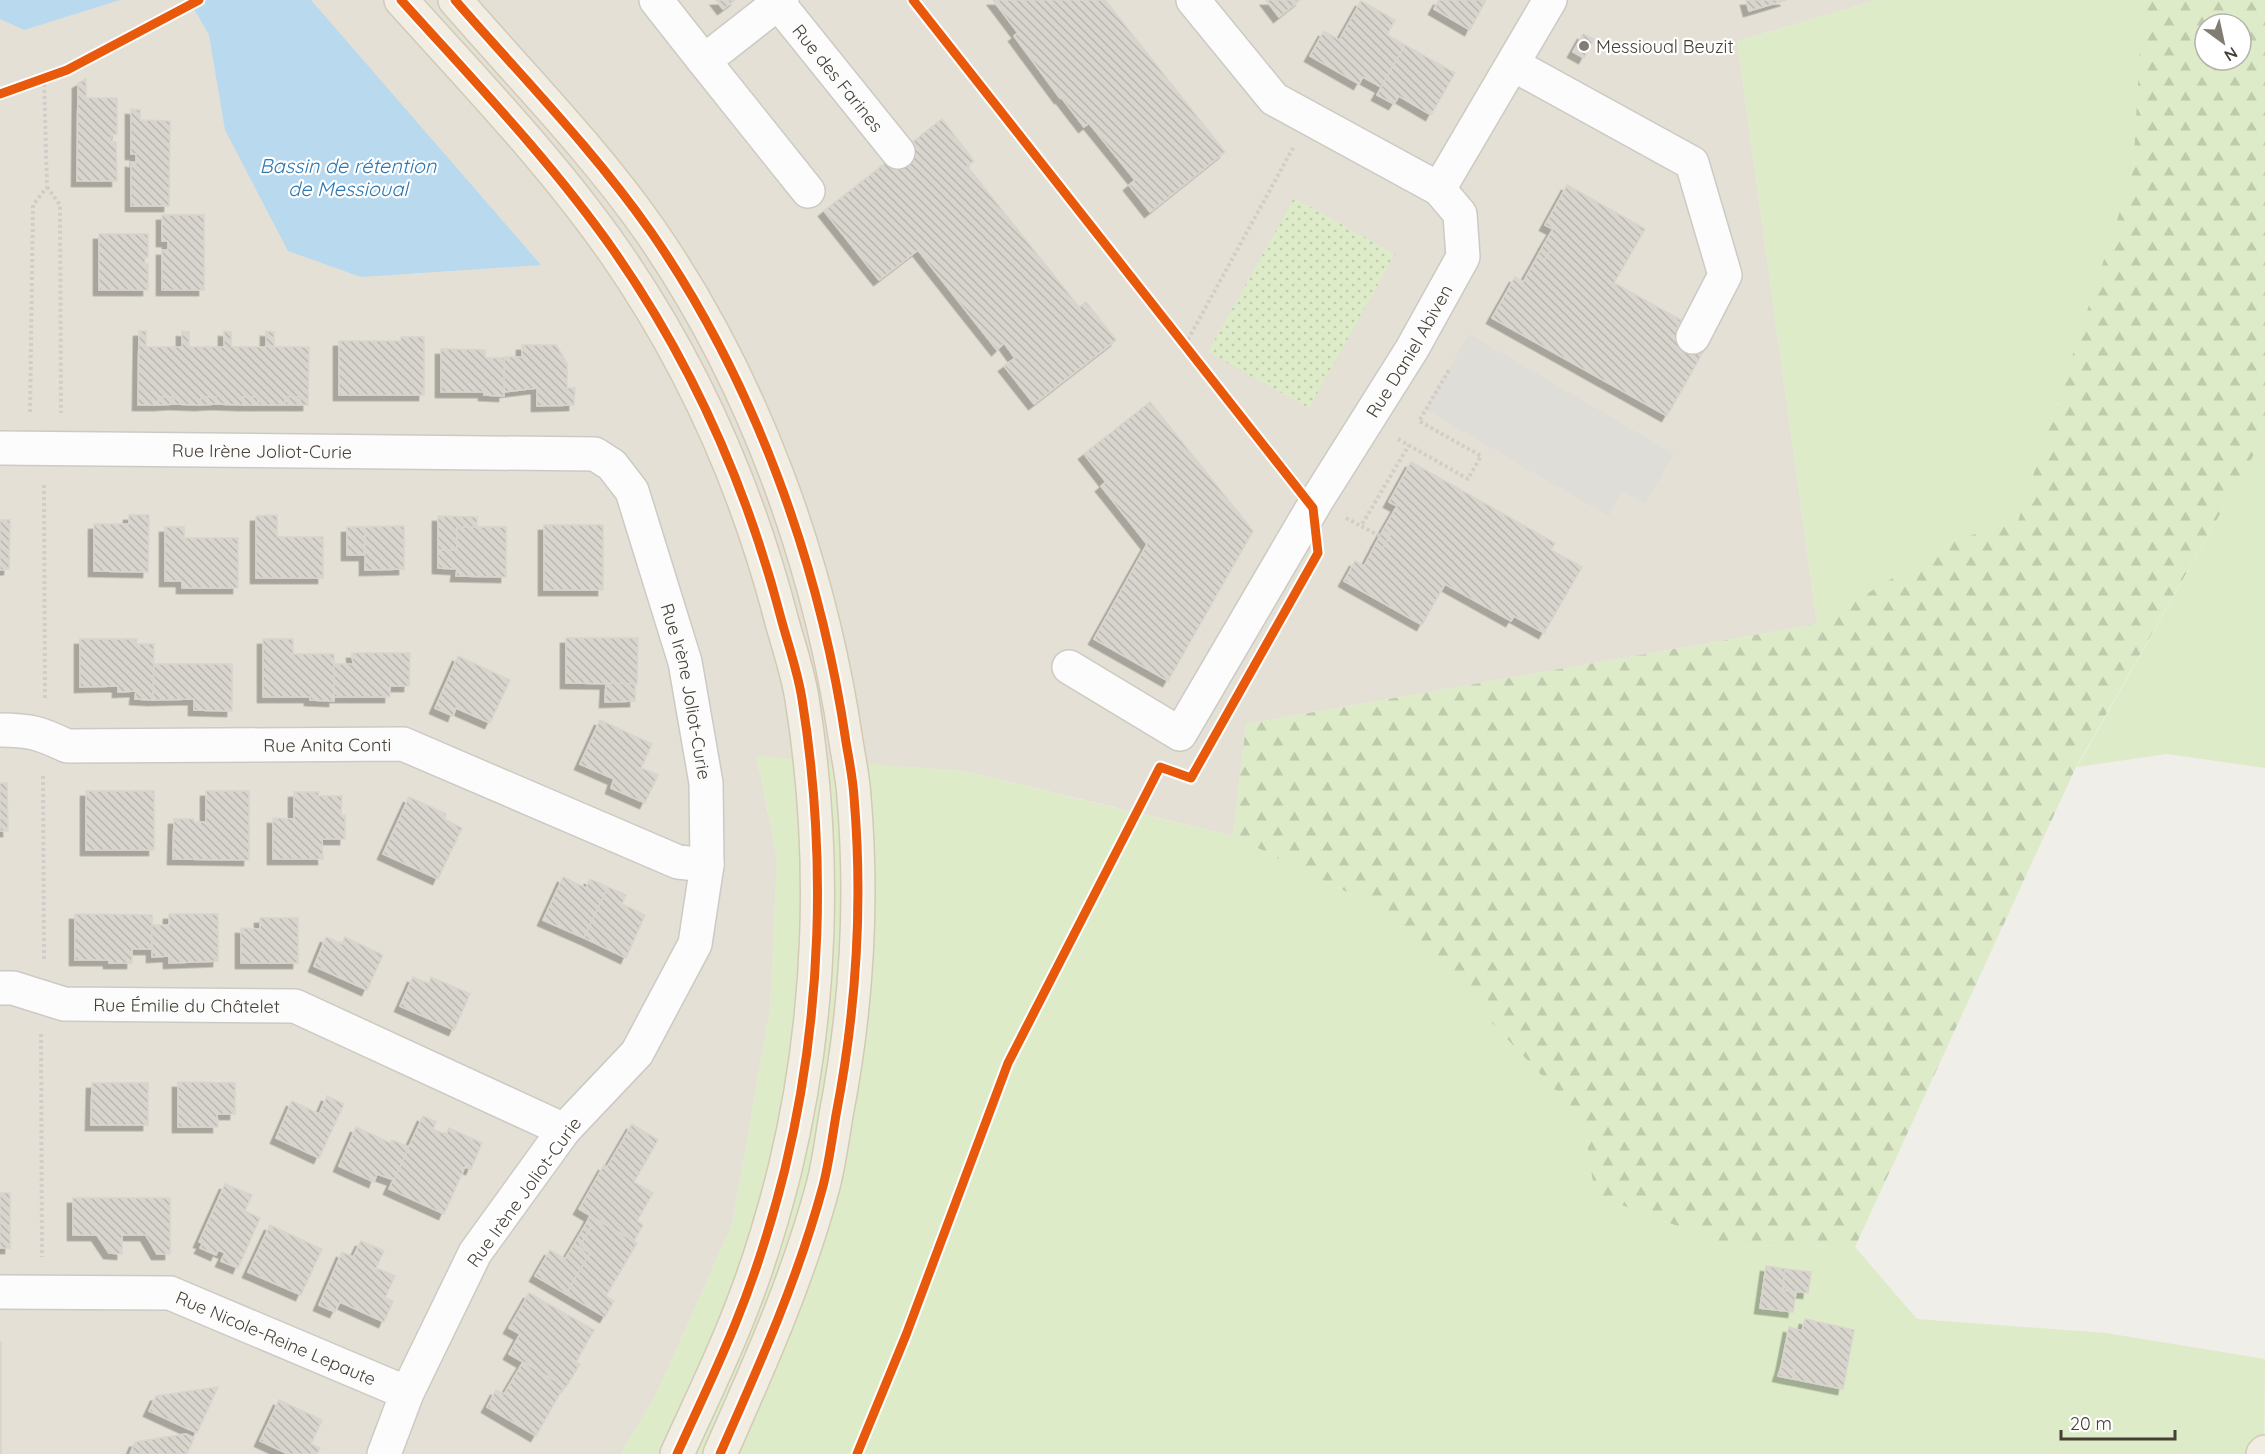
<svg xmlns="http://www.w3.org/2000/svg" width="2265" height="1454" viewBox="0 0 2265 1454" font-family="Quicksand,sans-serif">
<defs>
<pattern id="forest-firs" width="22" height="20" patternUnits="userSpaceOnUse" patternTransform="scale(1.5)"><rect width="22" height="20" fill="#ddebc8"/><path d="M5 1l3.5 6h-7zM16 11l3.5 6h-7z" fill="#bfcbac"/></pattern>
<pattern id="park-dots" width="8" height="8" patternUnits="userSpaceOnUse" patternTransform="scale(1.5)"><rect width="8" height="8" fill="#ddebc8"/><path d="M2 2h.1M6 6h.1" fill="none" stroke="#bfcbac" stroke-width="1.8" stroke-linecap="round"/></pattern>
<pattern id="building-back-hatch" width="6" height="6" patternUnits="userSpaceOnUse" patternTransform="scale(1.5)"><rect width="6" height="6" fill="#d8d5cf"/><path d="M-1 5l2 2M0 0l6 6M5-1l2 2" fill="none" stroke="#bbb8b2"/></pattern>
<filter id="shadow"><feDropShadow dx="-5.5" dy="5.5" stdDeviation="0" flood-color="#0004"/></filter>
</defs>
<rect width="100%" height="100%" fill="#f0eee8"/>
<!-- residential -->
<path fill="#e4e0d5" d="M0,0H1878L1737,41L1817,624L1246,724L1233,836L964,771L757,757L777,859L770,1009L732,1225L655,1397L620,1454H0Z"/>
<!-- green -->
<g fill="#ddebc8">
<path d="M1878,0H2144L2133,171L2018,521L1955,540L1817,624L1737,41Z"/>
<path d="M2265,435V768L2167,754L2077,767Z"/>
<path d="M757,756L964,771L1153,817L1233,836L1386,911L1583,1119L1595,1195L1728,1245L1855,1247L1917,1319L2106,1333L2265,1359L2264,1454H620L655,1397L732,1225L770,1009L777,859Z"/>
</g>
<!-- forest -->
<path fill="url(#forest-firs)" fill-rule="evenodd" d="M2143,0H2265V435L2076,767L1855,1247L1728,1245L1595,1195L1583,1119L1386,911L1233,836L1246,724L1817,624L1955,540L2018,521L2133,171ZM2205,24H2241V60H2205Z"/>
<!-- park -->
<path fill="url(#park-dots)" d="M1294,198L1395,254L1309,408L1208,352Z"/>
<!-- parking -->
<path fill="#dfddd8" d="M1469,334L1674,454L1645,504L1623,491L1608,516L1425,409Z"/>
<!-- water -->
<g fill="#b9d9ee">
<path d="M0,0H120L24,30L0,19Z"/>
<path d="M189,0H311L541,265L361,277L288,251L225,130L209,35Z"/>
</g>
<!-- building -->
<g fill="url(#building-back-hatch)" stroke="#d8d5ce" stroke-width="1.5" filter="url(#shadow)">
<path d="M716,0H735L723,9Z"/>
<path d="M993,0H1105L1225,152L1150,212L1129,185L1135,180L1089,123L1084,127L1061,97L1060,98L1014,36L1018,33Z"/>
<path d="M1266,0H1300L1279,17Z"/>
<path d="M1439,0H1486L1470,30L1434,9Z"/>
<path d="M1746,0H1786L1749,11Z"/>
<path d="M1361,1L1395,20L1387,35L1405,45L1381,87L1363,77L1359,84L1310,56L1324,31L1339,40Z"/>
<path d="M1583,34L1594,39L1584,58L1573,52Z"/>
<path d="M1405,45L1455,73L1431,115L1399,96L1394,104L1377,95Z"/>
<path d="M86,79V98H117V134L111,135L110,142H116L117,181H77L78,83Z"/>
<path d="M131,109L140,110V120L170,121L169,206H131V162L136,163V154H131Z"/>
<path d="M942,119L974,161L967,166L1079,307L1086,302L1116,340L1034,404L1004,366L1015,358L1004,343L997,350L918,250L879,280L824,211Z"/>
<path d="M1567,185L1645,229L1614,283L1681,320L1677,328L1707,345L1667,416L1492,318L1515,277L1523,282L1537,257L1544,261L1551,249L1544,244L1553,229L1545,225Z"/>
<path d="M162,215H204V290H162V250H168V241H162Z"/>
<path d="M99,234H148V257H145V264H148V290H99Z"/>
<path d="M1544,244L1551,249L1544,261L1537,257Z"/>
<path d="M139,331H146V347H182V331L189,332V347H224V331L231,332V347H266V331L274,332V347H309L308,405H300V397H285V405H258V397H243V405L216,404V397H201L200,405L174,404V397H158L159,405H138Z"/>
<path d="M401,337H424V395H339V341H401Z"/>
<path d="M522,345H556L567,363V388H575L574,405L537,406V388L504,392V357H522Z"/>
<path d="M441,349L485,350V358H504V396L484,395V392H441Z"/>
<path d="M158,397H174V404L159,405Z"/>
<path d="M201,397H216V404L200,405Z"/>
<rect x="243" y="397" width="15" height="8"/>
<rect x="285" y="397" width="15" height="8"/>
<path d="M1150,402L1253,531L1168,681L1094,639L1147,544L1101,486L1106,482L1084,454Z"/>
<path d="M1411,462L1555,543L1551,550L1582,567L1544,633L1514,616L1511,621L1445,584L1422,625L1344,581L1355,561L1364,566L1376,543L1383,548L1390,535L1383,530L1397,506L1389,502Z"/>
<path d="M129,515H149L148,572L94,571V524H129Z"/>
<path d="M277,515V537H323V578H256V516Z"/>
<path d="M438,516L477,517V527H457V550H438Z"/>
<path d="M0,520H10L9,569L0,570Z"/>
<rect x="544" y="525" width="59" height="65"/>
<path d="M404,526V569L365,570V527Z"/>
<path d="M165,527H184V538H238V588H182V581H165Z"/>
<path d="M347,527H365L364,555H347Z"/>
<path d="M457,527H506V577L456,576L457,569L438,568V550H457Z"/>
<path d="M1383,530L1390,535L1383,548L1376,543Z"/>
<path d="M566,638H638L637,684L566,683Z"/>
<path d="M80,639H137L136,644H154L153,700L135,699L136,691L118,692V686L80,687Z"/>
<path d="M263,639H293V654H334V701L310,700V697H263Z"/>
<path d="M352,653H410L409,686H390V697H334V664H353Z"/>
<path d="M458,656L510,680L490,723L456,708L453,716L435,708Z"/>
<path d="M154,664H232V711L194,710V699L153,700Z"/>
<path d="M606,683L635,684V701L605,702Z"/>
<path d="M600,720L652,744L641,768L658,775L645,803L611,788L614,779L580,764Z"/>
<path d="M0,783H7L8,831H0Z"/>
<rect x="86" y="791" width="68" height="59"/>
<path d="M206,791H249V860L173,859L174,819H193L194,822H206Z"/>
<path d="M294,792H319L318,796H342L341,816L345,815V839H322L323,859H273V818L294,819Z"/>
<path d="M409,797L446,814L444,819L462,828L438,879L383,854Z"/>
<path d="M563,877L586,888L590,879L608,887L584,938L543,920Z"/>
<path d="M608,887L626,895L622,904L645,915L626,958L584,938Z"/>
<path d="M75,914L152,915V949H132V963H109V960H75Z"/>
<path d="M169,914H218V961L169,963V956L152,957V925H169Z"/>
<path d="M260,918H298V963H241V928L260,929Z"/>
<path d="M326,937L342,944L345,937L383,955L367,990L314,966Z"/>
<path d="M413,977L429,984L431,977L470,994L454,1030L400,1006Z"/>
<path d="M178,1082L235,1083V1114H217L218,1127H178Z"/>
<path d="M92,1083H148V1125H91Z"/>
<path d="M327,1096L344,1104L319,1158L276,1138L292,1101L319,1114Z"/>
<path d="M423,1116L436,1122L433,1129L446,1135L449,1128L482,1143L471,1169L465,1167L444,1214L389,1189Z"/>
<path d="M632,1124L658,1140L634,1182L653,1193L637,1221L643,1225L634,1241L579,1209L604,1165L607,1167Z"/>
<path d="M356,1127L390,1143L392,1140L409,1147L394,1180L377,1174L374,1182L339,1166Z"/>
<path d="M225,1184L252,1195L245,1211L260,1218L238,1268L221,1261L225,1253L218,1250L216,1255L200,1248L203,1243L199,1242Z"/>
<rect x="0" y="1193" width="10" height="55"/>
<path d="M73,1198H170V1254H157L146,1235H122V1254L109,1253L97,1235H73Z"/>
<path d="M590,1216L637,1243L606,1296L614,1301L605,1317L566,1294L590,1253L579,1247L592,1225L587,1222Z"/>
<path d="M587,1222L592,1225L579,1247L590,1253L566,1294L535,1276L550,1250L565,1259Z"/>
<path d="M270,1225L322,1249L301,1295L248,1272Z"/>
<path d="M361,1241L384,1251L376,1268L395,1276L385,1298L393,1301L384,1322L340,1302L335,1312L319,1305L342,1252L353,1257Z"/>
<path d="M1766,1266L1785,1269L1783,1290L1796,1292L1793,1312L1760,1308Z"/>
<path d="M1785,1269L1811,1272L1808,1293L1783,1290Z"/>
<path d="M529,1293L594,1330L576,1362L580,1364L566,1387L509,1354L520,1334L509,1328Z"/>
<path d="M1805,1319L1854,1330L1843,1389L1793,1379L1794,1371L1781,1367L1789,1327L1802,1331Z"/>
<rect x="0" y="1342" width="1" height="112"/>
<path d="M523,1362L564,1386L536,1436L487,1407L496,1390L504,1394Z"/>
<path d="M1781,1367L1794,1371L1793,1379L1778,1376Z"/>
<path d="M218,1387L197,1433L149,1411L156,1396Z"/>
<path d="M279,1400L322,1420L311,1444L320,1448L317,1454H288L260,1441Z"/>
<path d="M186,1434L194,1438L187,1454H130L135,1442Z"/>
</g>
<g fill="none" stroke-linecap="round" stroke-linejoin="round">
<defs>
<g id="minor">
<path d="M656,0L704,61L782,0"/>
<path d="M1193,0L1274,99L1439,189L1550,0"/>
<path id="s1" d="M778,3L898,152"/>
<path d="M704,61L808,191"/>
<path d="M1514,65L1692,163L1725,275L1693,337"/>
<path id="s2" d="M0,448L595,454L612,465L632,491L685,662L706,783L707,865L695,944L637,1053L564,1130L475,1253L407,1393L384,1454"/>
<path id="s3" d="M1069,667L1180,734L1317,500L1412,349L1463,257L1460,214L1439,189"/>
<path id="s4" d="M0,730C30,730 40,733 67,746L403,744L678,862L707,865"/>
<path id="s5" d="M0,988H13L64,1004L295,1006L564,1130"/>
<path id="s6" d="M0,1292L170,1293L407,1393"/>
</g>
<g id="major">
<path d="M401,0C474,81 551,161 614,251C692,363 748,490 782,622C789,647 798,673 802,699C827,855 822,1016 785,1169C772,1221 756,1273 736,1322C718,1367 697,1410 677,1454"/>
<path d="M455,0C521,76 593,149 651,232C754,381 820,564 846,742C849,760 853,779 854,797C863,903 856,1012 836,1115C832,1139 829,1163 823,1186C798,1279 759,1366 720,1454"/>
<path d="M2263,1454L2265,1452"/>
</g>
</defs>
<!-- minor casing -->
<use href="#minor" stroke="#cccac4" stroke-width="36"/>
<!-- major casing -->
<use href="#major" stroke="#d2cab5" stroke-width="36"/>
<!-- path -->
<g stroke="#d1ceca" stroke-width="4" stroke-dasharray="3 3" stroke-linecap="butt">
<path d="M47,187L60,205L61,413"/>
<path d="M1185,345L1293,148"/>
<path d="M30,412L33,205L47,187L44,79"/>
<path d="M1398,439L1468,479L1481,456L1419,421L1449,370"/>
<path d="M44,485L45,699"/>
<path d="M1346,518L1361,526"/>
<path d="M1380,536L1361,526L1409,445"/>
<path d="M43,776L44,960"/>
<path d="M41,1034L42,1257"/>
</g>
<!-- minor -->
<use href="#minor" stroke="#fdfcfc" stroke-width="33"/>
<!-- major -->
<use href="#major" stroke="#f1ede3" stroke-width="33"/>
<defs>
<g id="cycleway">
<path d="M401,0C474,81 551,161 614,251C692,363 748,490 782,622C789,647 798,673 802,699C827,855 822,1016 785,1169C772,1221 756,1273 736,1322C718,1367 697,1410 677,1454"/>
<path d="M455,0C521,76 593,149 651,232C754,381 820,564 846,742C849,760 853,779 854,797C863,903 856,1012 836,1115C832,1139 829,1163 823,1186C798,1279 759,1366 720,1454"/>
<path d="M0,94L67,70L199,0"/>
<path d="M857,1454L906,1335L1008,1063L1160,767L1191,778L1318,553L1313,508L913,0"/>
</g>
</defs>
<!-- cycleway casing -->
<use href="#cycleway" stroke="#fff" stroke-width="13"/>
<!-- cycleway -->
<use href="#cycleway" stroke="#e8590c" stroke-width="9"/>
</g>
<!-- markers -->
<circle fill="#817c74" stroke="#fff" stroke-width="2" cx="1584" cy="46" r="6"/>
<g text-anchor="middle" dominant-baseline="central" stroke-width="4.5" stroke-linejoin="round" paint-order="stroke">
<!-- poi labels -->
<g font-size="18" fill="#453f35" stroke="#fff" text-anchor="start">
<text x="1596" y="46">Messioual Beuzit</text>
</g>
<!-- street labels -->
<g font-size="18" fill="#453f35" stroke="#fff">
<text stroke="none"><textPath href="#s1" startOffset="96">Rue des Farines</textPath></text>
<text stroke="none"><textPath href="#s3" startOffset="576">Rue Daniel Abiven</textPath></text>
<text stroke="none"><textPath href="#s2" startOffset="262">Rue Irène Joliot-Curie</textPath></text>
<text stroke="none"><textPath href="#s2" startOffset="856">Rue Irène Joliot-Curie</textPath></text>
<text stroke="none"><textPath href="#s4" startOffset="330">Rue Anita Conti</textPath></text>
<text stroke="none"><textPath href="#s5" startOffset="189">Rue Émilie du Châtelet</textPath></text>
<text transform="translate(524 1192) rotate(-54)">Rue Irène Joliot-Curie</text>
<text stroke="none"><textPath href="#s6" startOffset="285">Rue Nicole-Reine Lepaute</textPath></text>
</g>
<!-- water labels -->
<g font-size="20" font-style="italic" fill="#2e79b1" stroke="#fff">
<text x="348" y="165">Bassin de rétention<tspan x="348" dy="23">de Messioual</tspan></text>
</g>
</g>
<!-- north arrow -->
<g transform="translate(2223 42) rotate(147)"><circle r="28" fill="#ffffff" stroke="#b5b2ae" stroke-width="1.5"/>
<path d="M0-4.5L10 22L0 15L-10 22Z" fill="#817c74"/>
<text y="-9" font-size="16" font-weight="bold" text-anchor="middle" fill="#453f35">N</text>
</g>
<!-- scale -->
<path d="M2061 1430v9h114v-9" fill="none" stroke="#453f35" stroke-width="3"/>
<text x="2070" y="1430" font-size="18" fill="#453f35" stroke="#ffffff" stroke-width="4.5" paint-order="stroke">20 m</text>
</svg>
